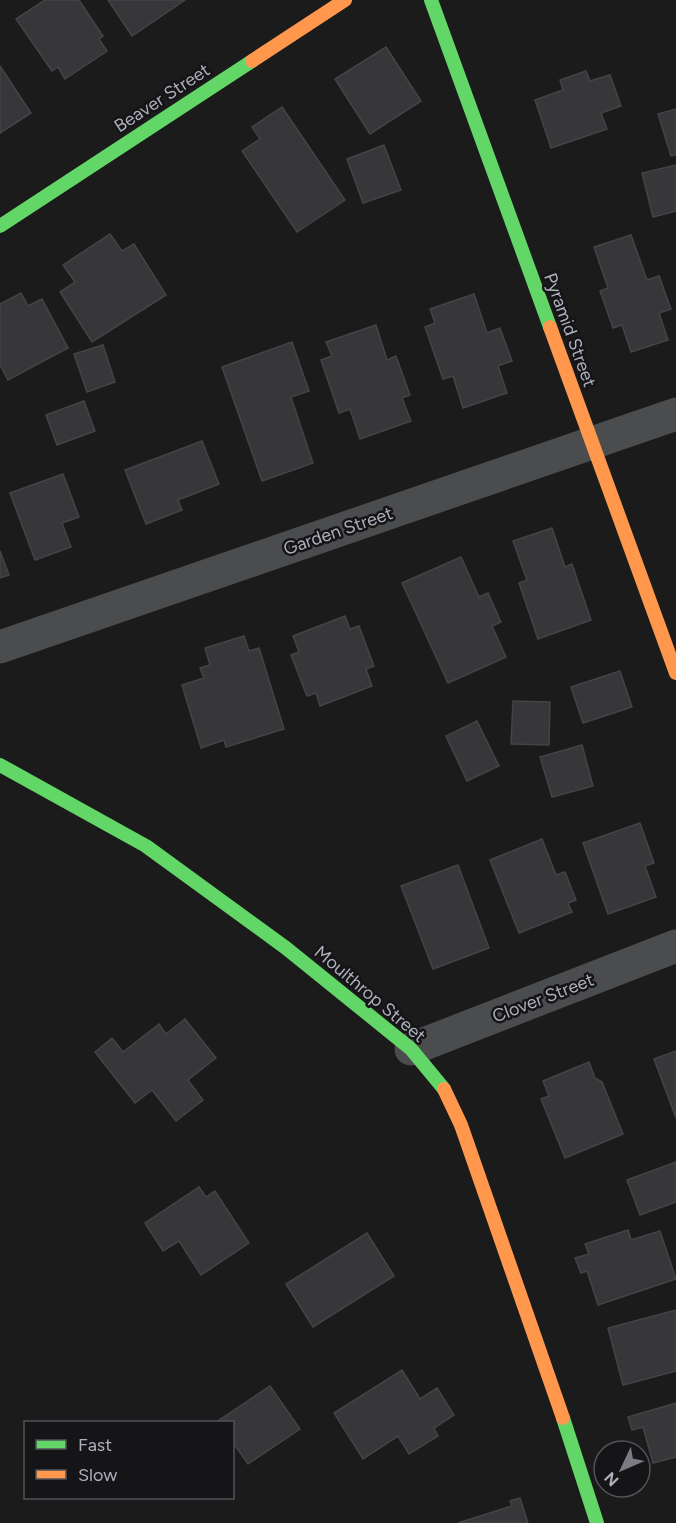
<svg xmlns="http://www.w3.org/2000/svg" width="676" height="1523" viewBox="0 0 676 1523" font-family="Figtree,sans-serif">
<rect width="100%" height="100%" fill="#1b1b1b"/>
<!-- building -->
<g fill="#373739" stroke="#434447" stroke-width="1.5">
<path d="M45,0H79L103,36L99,39L107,51L65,79L58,67L52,71L16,19Z"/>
<path d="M108,0H185L132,36Z"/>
<path d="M386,47L421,101L370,134L335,79Z"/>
<path d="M0,66L31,113L0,133Z"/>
<path d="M586,71L590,81L610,75L621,106L601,113L607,129L551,148L535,100L563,90L560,80Z"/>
<path d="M282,107L345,200L297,232L242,151L260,139L252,127Z"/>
<path d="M676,109V155L671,156L658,114Z"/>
<path d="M384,145L401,190L363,203L347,159Z"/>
<path d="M676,165V211L653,217L642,173Z"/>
<path d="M110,234L122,251L134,244L166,295L92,342L60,292L75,282L63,265Z"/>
<path d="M631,235L647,280L659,276L671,309L659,313L668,340L631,352L622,325L613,328L600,291L608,288L594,247Z"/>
<path d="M21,293L28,306L42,299L68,348L8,380L0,365V304Z"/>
<path d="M474,294L487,333L500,328L512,361L498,366L507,393L463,408L453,376L443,379L425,327L435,323L430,309Z"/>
<path d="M376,325L387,360L396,356L410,395L402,398L411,421L360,439L350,409L339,413L321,360L332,356L326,342Z"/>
<path d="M292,342L309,391L291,397L313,463L262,481L222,367Z"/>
<path d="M103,345L115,382L87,392L74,354Z"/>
<path d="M84,401L95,431L57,445L46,415Z"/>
<path d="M202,441L219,484L178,500L182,510L146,524L125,470Z"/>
<path d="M63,474L79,517L62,523L71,547L35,560L10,493Z"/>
<path d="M552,528L565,567L572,564L591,620L538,639L519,583L527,580L513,541Z"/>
<path d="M0,551L9,575L0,578Z"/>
<path d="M461,557L479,597L488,593L501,622L492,626L506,657L448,683L402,583Z"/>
<path d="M345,616L350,629L359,626L374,666L366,669L372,686L320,706L316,693L307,696L291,655L299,652L293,636Z"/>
<path d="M244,636L249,651L259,648L284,729L226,747L224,740L201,748L182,685L204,678L200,668L210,665L205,648Z"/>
<path d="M620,671L632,707L583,723L571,687Z"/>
<path d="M513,701L550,702L549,745L511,744Z"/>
<path d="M477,721L499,766L467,781L446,736Z"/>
<path d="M582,745L593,786L552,797L540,757Z"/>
<path d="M640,823L654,863L645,866L656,897L608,914L583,843Z"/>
<path d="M542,839L556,875L565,872L576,900L568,903L572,912L519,933L490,860Z"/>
<path d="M458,865L489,948L433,969L401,886Z"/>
<path d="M185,1019L216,1058L188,1080L203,1100L176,1121L152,1090L135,1103L95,1052L112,1038L123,1052L159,1024L166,1034Z"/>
<path d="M676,1051V1118L654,1059Z"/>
<path d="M589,1062L595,1078L602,1082L623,1134L565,1158L541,1099L549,1096L543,1081Z"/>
<path d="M676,1162V1202L640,1215L627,1180Z"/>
<path d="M199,1187L206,1197L215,1191L249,1243L201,1275L179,1241L163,1251L145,1223Z"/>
<path d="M628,1230L631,1240L660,1231L676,1279L598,1305L587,1271L581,1273L575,1258L589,1254L585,1244Z"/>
<path d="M367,1233L394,1276L313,1327L286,1284Z"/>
<path d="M676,1310V1371L623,1385L608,1328Z"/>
<path d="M402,1370L420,1399L437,1388L454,1415L434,1428L438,1436L409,1454L398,1436L363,1459L334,1413Z"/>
<path d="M270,1386L300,1429L248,1464L232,1441V1422L218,1421Z"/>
<path d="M676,1403V1457L653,1463L643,1427L632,1430L628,1417Z"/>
<path d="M520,1498L528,1523H458L512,1506L510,1501Z"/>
</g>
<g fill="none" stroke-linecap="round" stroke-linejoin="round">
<!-- street -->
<g stroke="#4b4c4e" stroke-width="33">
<path d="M0,647L676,414"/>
<path d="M411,1049L676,946"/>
</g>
<!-- fast -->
<g stroke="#63d668" stroke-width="14">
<path d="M431,0L550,327"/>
<path d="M0,226L252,61"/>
<path d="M0,765L146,846L286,948L411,1049L444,1089"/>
<path d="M563,1418L597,1523"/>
</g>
<!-- slow -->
<g stroke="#ff974d" stroke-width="14">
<path d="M252,61L345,0"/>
<path d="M550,327L676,673"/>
<path d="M444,1089L461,1125L563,1418"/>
</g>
</g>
<g text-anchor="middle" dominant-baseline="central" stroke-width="5" stroke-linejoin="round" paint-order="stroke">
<!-- street labels -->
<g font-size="18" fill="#adafbb" stroke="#151517">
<text transform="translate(162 98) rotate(-33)">Beaver Street</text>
<text transform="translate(570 330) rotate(70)">Pyramid Street</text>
<text transform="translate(338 531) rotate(-19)">Garden Street</text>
<text transform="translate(370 994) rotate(40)">Moulthrop Street</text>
<text transform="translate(543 998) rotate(-21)">Clover Street</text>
</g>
</g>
<!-- legend -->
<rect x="24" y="1421" width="210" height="78" fill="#151517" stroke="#525359" stroke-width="1.5"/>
<rect x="36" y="1440" width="30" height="9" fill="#63d668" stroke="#525359" stroke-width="1.5"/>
<text x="78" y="1451" font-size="18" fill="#adafbb">Fast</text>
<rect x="36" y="1470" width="30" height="9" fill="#ff974d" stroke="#525359" stroke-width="1.5"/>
<text x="78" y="1481" font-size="18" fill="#adafbb">Slow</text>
<!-- north arrow -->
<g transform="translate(622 1469) rotate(226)"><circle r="28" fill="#151517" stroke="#525359" stroke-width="1.5"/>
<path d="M0-4.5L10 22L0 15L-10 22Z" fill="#7a7b83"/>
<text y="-9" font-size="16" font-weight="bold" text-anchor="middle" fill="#adafbb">N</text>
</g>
</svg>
